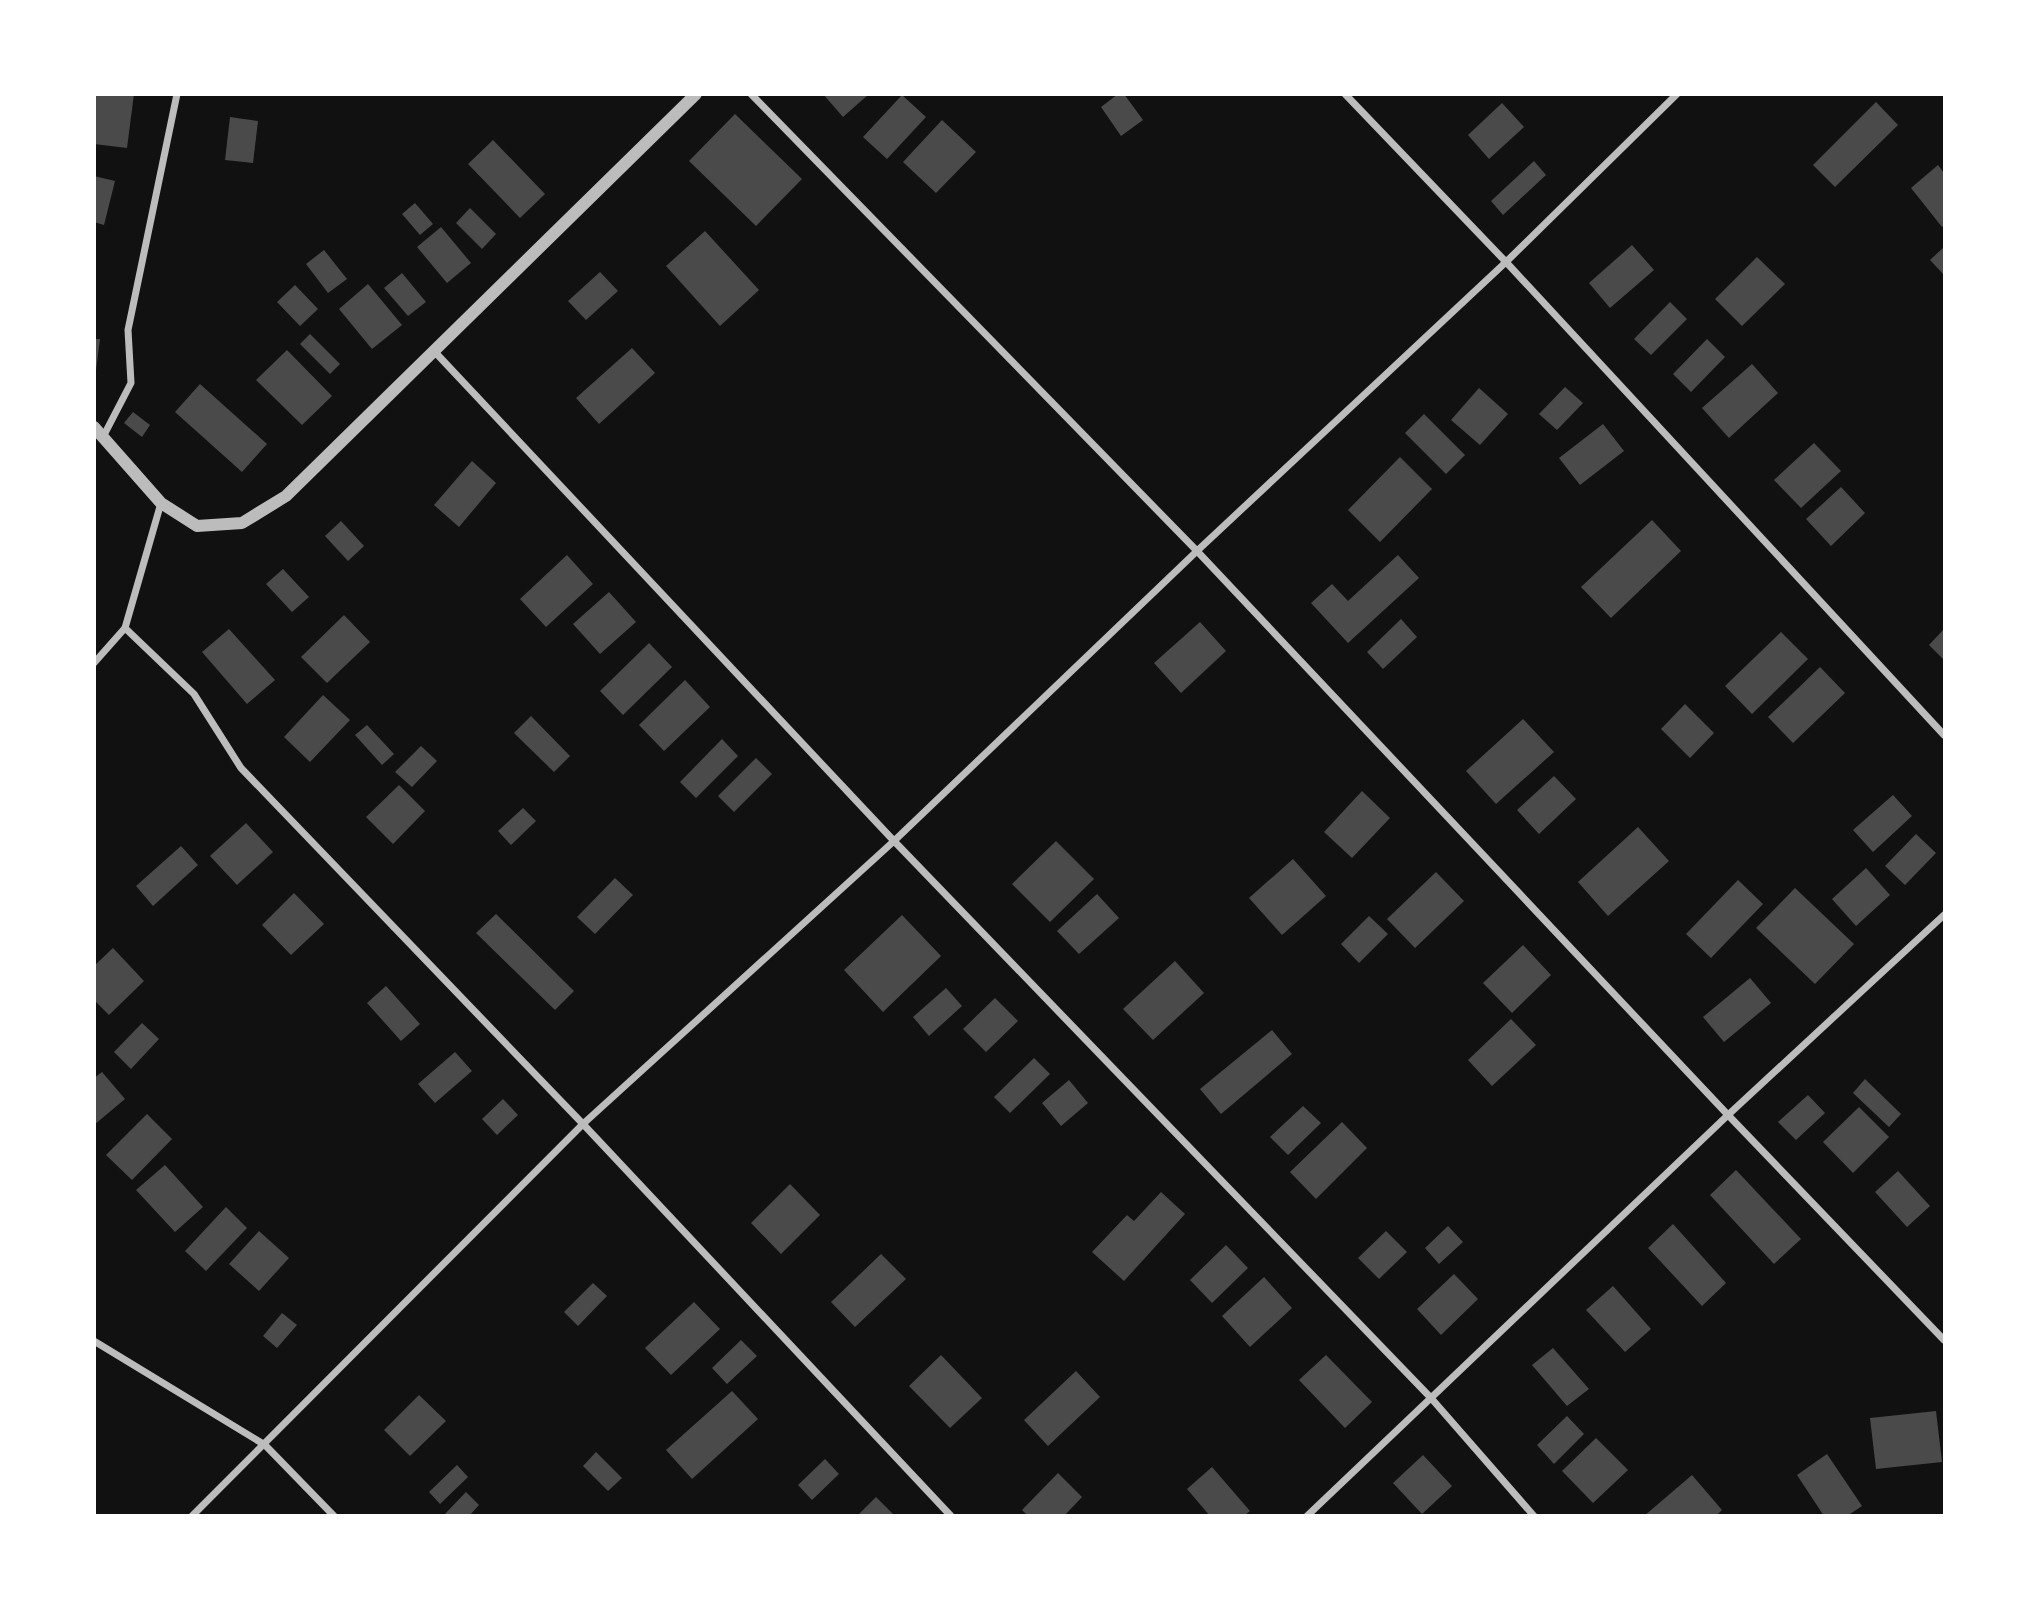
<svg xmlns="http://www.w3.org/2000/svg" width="2039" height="1610" viewBox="0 0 2039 1610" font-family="Mulish,sans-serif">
<rect width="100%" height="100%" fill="#111"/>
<!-- building -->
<g fill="#4a4a4a">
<path d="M94,94H134L127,148L94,144Z"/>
<path d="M823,94H869L843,117Z"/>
<path d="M1118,94H1124L1143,120L1121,136L1101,107Z"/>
<path d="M902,95L926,117L887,159L863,137Z"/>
<path d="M1876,102L1898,125L1835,187L1813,165Z"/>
<path d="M1502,103L1524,127L1489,159L1468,135Z"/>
<path d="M735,114L802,179L756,226L689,161Z"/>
<path d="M230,117L258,121L253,163L225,160Z"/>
<path d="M942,120L976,152L936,193L903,162Z"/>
<path d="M493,140L545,194L520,218L468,164Z"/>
<path d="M1534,161L1546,175L1503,215L1491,201Z"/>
<path d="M1938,165L1944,173V225L1942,227L1911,188Z"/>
<path d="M94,176L115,181L104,225L94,222Z"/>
<path d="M415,203L433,224L420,235L402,214Z"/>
<path d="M470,208L496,234L482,249L456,223Z"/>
<path d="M441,227L471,263L447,283L417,247Z"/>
<path d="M705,231L759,290L720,326L666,266Z"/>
<path d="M1632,245L1654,270L1610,308L1589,283Z"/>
<path d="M1944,247V275L1930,260Z"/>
<path d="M324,250L347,279L328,293L306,264Z"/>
<path d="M1757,257L1785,284L1742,326L1715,299Z"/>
<path d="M600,272L618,291L586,320L568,301Z"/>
<path d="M402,273L426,302L408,316L384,288Z"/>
<path d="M368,284L402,325L372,349L339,309Z"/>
<path d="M295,285L318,309L300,326L277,302Z"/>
<path d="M1670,302L1687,319L1651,355L1634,339Z"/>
<path d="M310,334L340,364L330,374L300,344Z"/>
<path d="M94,339H100L96,370H94Z"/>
<path d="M1707,339L1725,357L1691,392L1673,374Z"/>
<path d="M632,348L655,373L599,424L576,398Z"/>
<path d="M287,350L332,396L302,425L256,380Z"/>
<path d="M1752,364L1778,393L1729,438L1702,408Z"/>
<path d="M200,384L267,444L242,472L175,412Z"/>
<path d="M1565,387L1583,403L1557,430L1539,414Z"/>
<path d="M1479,388L1508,414L1480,445L1451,420Z"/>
<path d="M133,412L150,425L142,437L124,423Z"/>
<path d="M1424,414L1465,455L1446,474L1405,433Z"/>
<path d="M1603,424L1624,451L1580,485L1559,458Z"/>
<path d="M1814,443L1841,471L1801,508L1774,480Z"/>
<path d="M1400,457L1432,489L1380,542L1348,510Z"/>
<path d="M472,461L496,483L459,527L434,505Z"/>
<path d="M1841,487L1865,513L1831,546L1806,519Z"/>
<path d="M1652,520L1681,551L1611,618L1581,587Z"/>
<path d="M341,521L364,546L348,561L325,536Z"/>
<path d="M567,555L593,584L546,627L520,599Z"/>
<path d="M1398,555L1419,578L1348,643L1311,603L1332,584L1348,601Z"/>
<path d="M283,569L309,597L292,612L266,584Z"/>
<path d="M609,592L636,622L600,654L573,624Z"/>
<path d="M344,615L370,642L327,683L301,657Z"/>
<path d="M1401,619L1417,637L1383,669L1367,652Z"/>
<path d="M1200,622L1226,651L1181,693L1154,663Z"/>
<path d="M229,629L275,680L247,704L202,652Z"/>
<path d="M1944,629V660L1929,645Z"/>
<path d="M1781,632L1808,659L1752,714L1725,686Z"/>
<path d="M649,643L672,667L623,715L600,691Z"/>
<path d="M1820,667L1845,693L1793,743L1768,717Z"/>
<path d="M685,680L710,707L664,751L639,725Z"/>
<path d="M323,695L350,720L310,762L284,737Z"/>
<path d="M1685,704L1714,733L1690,758L1661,729Z"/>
<path d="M531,716L570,756L554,772L514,733Z"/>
<path d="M1523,719L1554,752L1496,804L1466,771Z"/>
<path d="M367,725L394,754L382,765L355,735Z"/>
<path d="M722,739L738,756L696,798L680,782Z"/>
<path d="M421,746L437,761L412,787L395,772Z"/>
<path d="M756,758L772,774L734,812L718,796Z"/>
<path d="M1554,776L1576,799L1539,834L1517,810Z"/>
<path d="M399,785L425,811L393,844L366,817Z"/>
<path d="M1362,791L1390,818L1352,858L1324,832Z"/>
<path d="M1893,795L1912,816L1873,852L1853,830Z"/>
<path d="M523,808L536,821L511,845L498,831Z"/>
<path d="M246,823L273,852L237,885L210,856Z"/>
<path d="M1638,827L1669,861L1608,916L1578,882Z"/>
<path d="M1916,834L1936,853L1905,885L1885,866Z"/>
<path d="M1056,841L1094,879L1050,922L1012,884Z"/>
<path d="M181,846L198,865L153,906L136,886Z"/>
<path d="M1293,859L1326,896L1282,935L1249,898Z"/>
<path d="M1866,868L1890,895L1856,926L1832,899Z"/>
<path d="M1436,872L1464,901L1415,948L1387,919Z"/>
<path d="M615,878L633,895L595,934L577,917Z"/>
<path d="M1738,880L1763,904L1711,958L1686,934Z"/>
<path d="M1795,888L1854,944L1815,984L1756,928Z"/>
<path d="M294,893L324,924L291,955L262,925Z"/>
<path d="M1097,894L1119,918L1079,954L1057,931Z"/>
<path d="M496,914L574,991L555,1010L476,933Z"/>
<path d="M902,915L941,956L883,1012L844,970Z"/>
<path d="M1369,916L1388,934L1359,963L1341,944Z"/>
<path d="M1523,945L1551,975L1512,1013L1483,983Z"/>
<path d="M113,948L144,981L109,1015L94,1000V966Z"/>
<path d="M1175,961L1204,993L1153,1040L1123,1009Z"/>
<path d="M1750,978L1771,1003L1724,1042L1703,1017Z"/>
<path d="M386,986L420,1024L401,1041L367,1003Z"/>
<path d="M946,988L962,1006L929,1036L913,1017Z"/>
<path d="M995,998L1018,1021L986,1052L963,1029Z"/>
<path d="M1511,1019L1536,1045L1492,1086L1468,1060Z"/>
<path d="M142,1023L159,1039L131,1069L114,1052Z"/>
<path d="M1272,1030L1292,1054L1221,1114L1200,1089Z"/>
<path d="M455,1052L472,1071L435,1103L418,1084Z"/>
<path d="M1034,1058L1050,1074L1010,1113L994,1097Z"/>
<path d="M102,1072L125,1099L94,1125V1078Z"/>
<path d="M1865,1079L1901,1114L1889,1127L1853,1093Z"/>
<path d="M1069,1080L1088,1103L1061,1126L1042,1103Z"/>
<path d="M1808,1095L1825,1113L1796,1140L1778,1122Z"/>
<path d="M503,1099L518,1115L497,1135L482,1119Z"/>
<path d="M1303,1106L1321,1123L1288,1155L1270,1137Z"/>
<path d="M1859,1107L1889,1137L1853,1173L1823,1142Z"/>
<path d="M147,1114L172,1139L132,1180L106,1155Z"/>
<path d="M1342,1122L1367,1148L1316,1199L1290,1172Z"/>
<path d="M165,1165L203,1207L175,1232L136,1190Z"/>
<path d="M1736,1170L1801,1239L1774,1264L1710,1195Z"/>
<path d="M1898,1171L1930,1206L1907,1227L1875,1192Z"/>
<path d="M790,1184L820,1215L781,1254L751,1223Z"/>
<path d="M1161,1192L1185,1214L1124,1281L1092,1252L1127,1215L1134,1221Z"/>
<path d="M226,1207L247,1228L206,1271L185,1251Z"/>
<path d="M1673,1224L1726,1283L1702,1306L1648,1248Z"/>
<path d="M1448,1226L1463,1242L1439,1264L1425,1248Z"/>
<path d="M259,1231L289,1258L259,1291L229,1264Z"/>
<path d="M1386,1231L1407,1252L1379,1279L1358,1258Z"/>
<path d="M1226,1245L1248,1268L1212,1303L1190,1280Z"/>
<path d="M881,1254L906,1279L855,1327L831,1302Z"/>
<path d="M1454,1274L1478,1299L1441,1335L1417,1309Z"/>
<path d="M1264,1277L1292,1308L1250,1347L1222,1316Z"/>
<path d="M593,1283L607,1296L578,1326L564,1312Z"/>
<path d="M1613,1286L1651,1329L1625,1352L1586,1310Z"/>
<path d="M694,1302L720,1329L671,1375L645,1348Z"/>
<path d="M282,1313L297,1325L277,1348L263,1336Z"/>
<path d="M741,1340L757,1356L727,1384L712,1368Z"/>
<path d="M1553,1348L1589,1389L1567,1406L1532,1365Z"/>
<path d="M941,1355L982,1398L950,1428L909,1386Z"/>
<path d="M1326,1355L1372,1402L1345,1428L1299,1380Z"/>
<path d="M1076,1371L1100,1397L1048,1446L1024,1420Z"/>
<path d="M732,1391L758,1419L692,1479L666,1450Z"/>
<path d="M419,1395L446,1421L410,1456L384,1430Z"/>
<path d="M1936,1411L1942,1462L1876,1469L1870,1418Z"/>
<path d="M1567,1416L1584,1434L1554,1464L1537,1445Z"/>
<path d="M1596,1438L1628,1470L1593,1503L1562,1471Z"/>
<path d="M596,1452L622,1478L608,1491L583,1466Z"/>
<path d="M1827,1454L1862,1506L1847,1516H1824L1797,1475Z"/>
<path d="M1423,1455L1452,1486L1422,1514L1393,1483Z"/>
<path d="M825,1459L839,1474L812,1500L798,1485Z"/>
<path d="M457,1465L468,1477L440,1504L429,1492Z"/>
<path d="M1212,1467L1250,1511L1244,1516H1210L1187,1489Z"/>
<path d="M1058,1473L1082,1497L1064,1516H1028L1022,1510Z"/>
<path d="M1692,1475L1722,1510L1716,1516H1644Z"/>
<path d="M466,1492L479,1505L469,1516H443Z"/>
<path d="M876,1497L895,1516H857Z"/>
</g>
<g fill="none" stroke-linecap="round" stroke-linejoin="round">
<!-- minor -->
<g stroke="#bcbcbc" stroke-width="7">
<path d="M751,94L1197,551L1728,1115L1944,1340"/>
<path d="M1345,94L1506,262L1944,735"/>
<path d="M434,351L894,841L1431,1398L1534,1516"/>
<path d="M103,437L131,383L128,330L177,94"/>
<path d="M125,628L194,694L241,768L583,1124L951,1516"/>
<path d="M94,663L125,628L161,503"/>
<path d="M94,1341L265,1445L334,1516"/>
<path d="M192,1516L583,1124L894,841L1197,551L1506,262L1677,94"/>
<path d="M1307,1516L1728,1115L1944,915"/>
</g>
<!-- tertiary -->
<path stroke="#bcbcbc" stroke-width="12" d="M94,427L161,503L197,526L242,523L286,496L696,94"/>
</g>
<!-- border -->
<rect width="2039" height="1610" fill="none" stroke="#ffffff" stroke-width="192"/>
</svg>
